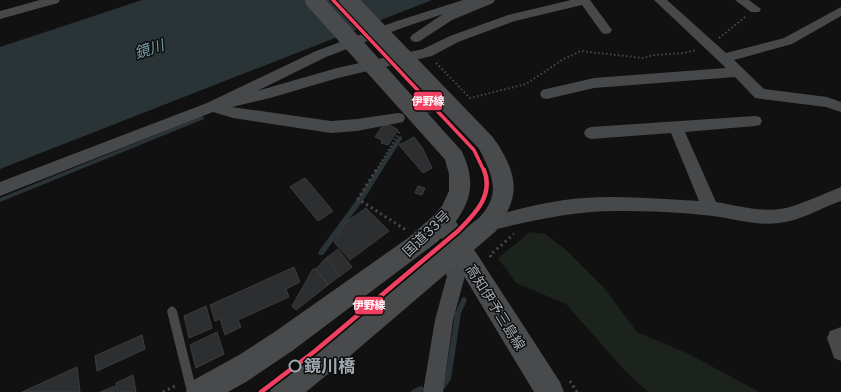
<svg xmlns="http://www.w3.org/2000/svg" width="841" height="392" viewBox="0 0 841 392" font-family="Inter,'Noto Sans JP',sans-serif">
<rect width="100%" height="100%" fill="#111112"/>
<!-- green -->
<path fill="#1c221c" d="M530,232L545,234L565,249L604,288L637,332L689,354L759,392H648L627,373L566,304L516,283L498,258Z"/>
<!-- water -->
<path fill="#2a3336" d="M142,0H432L0,169V47Z"/>
<g fill="none" stroke-linecap="round" stroke-linejoin="round">
<!-- stream -->
<g fill="#2a3336" fill-rule="evenodd">
<path d="M431,109L433,110V112L420,115L418,113L420,111Z"/>
<path d="M202,116L204,118V119L0,202V198Z"/>
<path d="M400,136L402,137V139L362,202L323,255H319L318,253L319,251L358,198L398,137Z"/>
<path d="M464,297L466,298L467,300L461,313L451,379L445,388L443,389L441,388L440,386L445,378L455,313L462,298Z"/>
<path d="M421,386L423,387L424,389L423,391L421,392H411L412,390Z"/>
</g>
</g>
<!-- building -->
<g fill="#2d2e2f" stroke="#3a3c3e">
<path d="M383,125H390L398,130L388,145L381,143L382,140L375,137Z"/>
<path d="M414,137L423,149L432,168L423,173L399,145Z"/>
<path d="M305,178L333,211L318,221L290,187Z"/>
<path d="M418,186L425,188L422,195L415,193Z"/>
<path d="M366,208L389,231L350,260L334,242L345,223Z"/>
<path d="M338,249L352,267L340,276L326,258Z"/>
<path d="M326,258L340,276L328,285L316,269Z"/>
<path d="M294,267L300,282L286,289L289,297L238,320L241,327L225,335L220,319L215,321L210,305Z"/>
<path d="M313,269H316L328,285L296,310L292,306Z"/>
<path d="M206,306L212,328L189,338L184,316Z"/>
<path d="M217,332L224,354L196,368L190,345Z"/>
<path d="M142,335L145,349L97,371L95,356Z"/>
<path d="M77,367L80,392H22Z"/>
<path d="M133,375L136,392H117L116,383Z"/>
<path d="M115,386V392H100Z"/>
</g>
<g fill="none" stroke-linecap="round" stroke-linejoin="round">
<!-- path-far1 -->
<g stroke="#47494c" stroke-width="2" stroke-dasharray="1.5 2.5" stroke-linecap="butt">
<path d="M719,38L745,17"/>
<path d="M436,63L470,98L526,84L562,60L581,51L643,58L654,55L684,53L696,50"/>
<path d="M376,171L400,131"/>
</g>
<!-- path -->
<g stroke="#47494c" stroke-width="3" stroke-dasharray="2 3.5" stroke-linecap="butt">
<path d="M376,170L358,199L406,230"/>
<path d="M491,257L490,255L514,234"/>
<path d="M570,381L577,392"/>
<path d="M163,392L177,385"/>
</g>
<!-- lane -->
<path fill="#46484a" fill-rule="evenodd" d="M172,306L175,308L177,311L197,392H187L167,311L169,308Z"/>
<!-- street -->
<g fill="#46484a" fill-rule="evenodd">
<path d="M40,0H60L58,3L0,19V11Z"/>
<path d="M463,0H495L493,3L452,20L420,41L416,42L412,41L410,38L412,35L443,14L402,28L326,57L257,91L337,68L423,49L450,36L508,15L571,0H590L612,30L610,33L606,34L602,33L582,5L515,21L458,42L432,56L338,78L270,98L232,107L331,121L357,119L398,113L403,114L405,118L403,122L398,123L357,131L331,133L233,118L213,112L0,196V182L207,103L316,51L394,22Z"/>
<path d="M654,0H667L726,53L784,38L841,7V16L792,44L734,60L764,89L827,97L841,102V112L826,107L755,98L735,77L594,88L547,99L542,98L540,94L542,90L594,78L726,68Z"/>
<path d="M735,0H749L761,9L759,12H751Z"/>
<path d="M755,116L760,117L762,121L760,125L755,126L685,132L716,202C739,206 763,213 786,208C805,203 823,194 841,187V201C821,208 800,221 779,223C756,226 735,219 713,216C681,212 648,211 616,211C572,211 531,221 488,231L482,229L480,224L482,219L488,217C520,209 551,200 584,198C622,195 661,199 699,201L671,133L591,139L586,137L584,133L586,129L591,127Z"/>
<path d="M446,252L452,254L458,261L465,276L453,320L443,392H423L435,320L447,276L437,260L440,254Z"/>
<path d="M841,327V361L834,358L827,338L830,331Z"/>
</g>
<!-- primary -->
<path fill="#484a4c" fill-rule="evenodd" d="M443,211L451,214L560,382L564,392H534L435,228L432,221L435,214Z"/>
<!-- highway -->
<g fill="#484a4b" fill-rule="evenodd">
<path d="M486,135C496,138 499,146 504,155C521,187 514,203 496,231L351,355L306,392H270L274,382L480,217C483,213 487,209 489,204C500,184 485,161 476,143L479,137Z"/>
<path d="M454,148L461,150C481,189 466,214 437,242L292,351L246,382L228,392H186L190,382L239,355L273,333L408,238L432,217L442,206L449,191V174L444,156L447,150Z"/>
</g>
<!-- highway-bridge -->
<g stroke="#484a4b" stroke-width="18">
<path d="M314,0L454,156"/>
<path d="M348,0L486,143"/>
</g>
<defs>
<path id="tram-1-far1" d="M333,0L474,150L484,171"/>
<path id="tram-1" d="M261,392L315,351L458,231C475,214 494,195 484,170"/>
</defs>
<!-- tram-1-far1 casing -->
<use href="#tram-1-far1" stroke="#0c0c0d" stroke-width="6"/>
<!-- tram-1 casing -->
<use href="#tram-1" stroke="#0c0c0d" stroke-width="8"/>
<!-- tram-1-far1 -->
<use href="#tram-1-far1" stroke="#f24062" stroke-width="3.5"/>
<!-- tram-1 -->
<use href="#tram-1" stroke="#f24062" stroke-width="4.5"/>
</g>
<!-- markers -->
<circle fill="#0c0c0d" stroke="#a3abb2" stroke-width="2" cx="295" cy="366" r="5.5"/>
<g text-anchor="middle" dominant-baseline="central" stroke-width="3" stroke-linejoin="round" paint-order="stroke">
<!-- street labels -->
<g font-size="14" fill="#a3abb2" stroke="#0c0c0d">
<text transform="translate(426 233) rotate(-44)">国道33号</text>
<text transform="translate(496 307) rotate(58)">高知伊予三島線</text>
</g>
<!-- water labels -->
<g font-size="15" font-style="italic" fill="#7ca0ab" stroke="#0c0c0d">
<text transform="translate(149 49) rotate(-18)">鏡川</text>
</g>
<!-- near-stop labels -->
<g font-size="17" font-weight="bold" fill="#a3abb2" stroke="#0c0c0d" text-anchor="start">
<text x="304" y="366">鏡川橋</text>
</g>
</g>
<g stroke="#0c0c0d" stroke-width="1.5">
<rect x="413" y="91" width="30" height="20" rx="4" fill="#f24062"/>
<rect x="354" y="296" width="30" height="19" rx="4" fill="#f24062"/>
</g>
<g font-size="11" text-anchor="middle" font-weight="bold" fill="#fff">
<text x="428" y="105">伊野線</text>
<text x="369" y="309">伊野線</text>
</g>
</svg>
